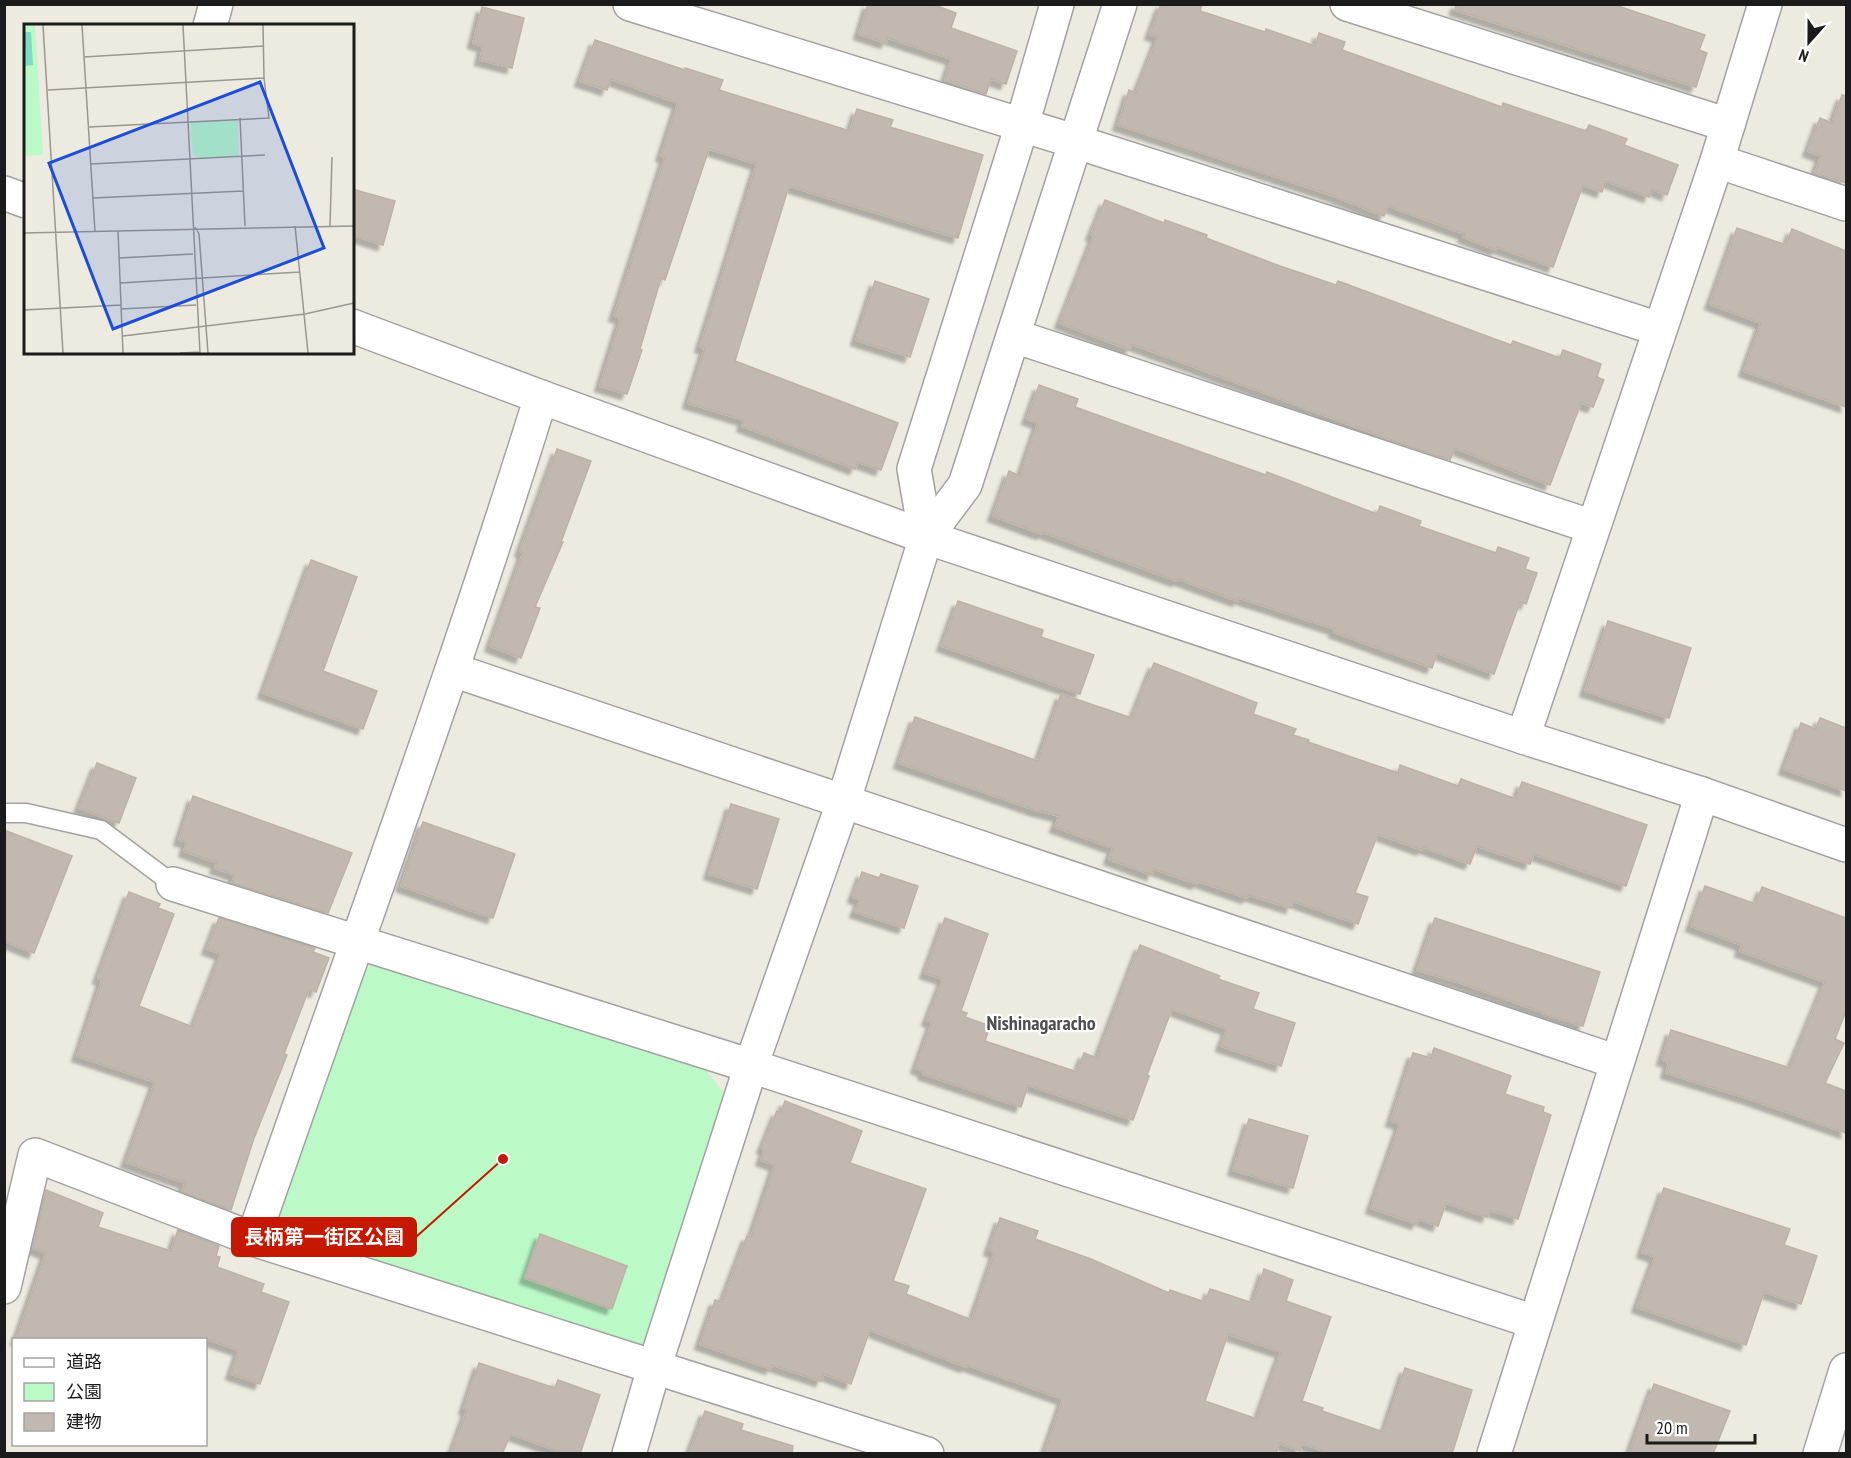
<svg xmlns="http://www.w3.org/2000/svg" width="1851" height="1458" viewBox="0 0 1851 1458" font-family="'PT Sans Narrow','Noto Sans JP',sans-serif">
<defs>
<filter id="shadow"><feDropShadow dx="-5.5" dy="5.5" stdDeviation="1.5" flood-color="#0004"/></filter>
</defs>
<rect width="100%" height="100%" fill="#edeae0"/>
<!-- park -->
<path fill="#bbf9c7" d="M379,956L692,1053L727,1097L646,1360L282,1243L278,1221L356,980Z"/>
<!-- building -->
<g fill="#c1b9b0" stroke="#beb2a3" stroke-width="1.5" fill-rule="evenodd" filter="url(#shadow)">
<path d="M868,4H932L956,13L951,28L1017,51L1006,84L991,79L986,94L945,80L952,59L888,38L886,43L859,34Z"/>
<path d="M1161,4H1202L1200,11L1265,32L1266,29L1315,46L1319,33L1345,42L1342,50L1502,107L1503,103L1586,131L1589,125L1627,139L1624,145L1678,165L1667,195L1652,189L1649,197L1606,181L1602,192L1583,185L1553,267L1497,247L1496,250L1463,237L1465,234L1388,206L1384,216L1331,195L1118,125L1129,90L1136,93L1158,37L1150,34Z"/>
<path d="M1456,4H1612L1705,35L1699,50L1707,53L1696,87L1455,10Z"/>
<path d="M482,7L524,18L512,68L480,60L483,46L473,43Z"/>
<path d="M595,40L685,70V68L723,80L719,90L850,131L857,109L893,120L890,127L983,155L958,238L789,186L735,361L898,423L881,470L858,462L855,469L742,426L744,420L688,403L705,348L700,347L757,164L709,149L665,280L661,278L640,349L642,350L627,394L600,386L621,318L614,316L665,157L661,156L678,103L611,79L607,90L580,81Z"/>
<path d="M1842,95L1846,96V183L1815,173L1821,156L1808,151L1820,118L1832,123Z"/>
<path d="M352,189L395,201L383,245L352,235Z"/>
<path d="M1105,200L1164,223L1165,220L1207,235L1206,238L1280,266L1336,285L1338,281L1511,345L1513,341L1560,358L1563,350L1601,364L1597,377L1604,380L1593,407L1581,403L1550,485L1455,448L1450,460L1405,445L1132,344L1130,350L1060,323L1094,236L1091,235Z"/>
<path d="M1737,228L1786,245L1792,229L1846,251V407L1744,371L1761,323L1710,304Z"/>
<path d="M875,281L929,299L910,357L856,340Z"/>
<path d="M1039,385L1078,399L1075,407L1153,435L1266,475L1267,472L1377,514L1380,506L1421,521L1419,526L1496,553L1498,547L1529,558L1525,569L1537,573L1526,604L1520,602L1494,674L1437,653L1432,668L1334,632L1335,629L1239,598L1238,601L1178,579L1177,581L1043,532L1042,534L993,516L1009,471L1020,476L1038,423L1027,419Z"/>
<path d="M557,449L591,461L561,542H563L535,607L540,608L521,658L490,646L523,553L520,551Z"/>
<path d="M311,560L357,577L323,671L377,691L363,729L263,693Z"/>
<path d="M958,601L1043,630L1041,637L1094,655L1080,694L942,646Z"/>
<path d="M1608,621L1691,648L1669,718L1585,691Z"/>
<path d="M1154,663L1257,703L1253,714L1296,729L1293,735L1309,740L1308,742L1398,773L1400,765L1458,786L1461,779L1516,799L1522,782L1647,825L1626,886L1534,854L1530,864L1477,846L1470,864L1423,847L1422,850L1378,834L1355,893L1368,897L1358,924L1293,901L1291,908L1249,895L1247,898L1198,881L1197,884L1154,869L1152,875L1109,859L1113,848L1055,827L1059,816L1035,810L899,763L915,717L1038,761L1061,694L1132,718Z"/>
<path d="M1820,718L1846,728V791L1784,769L1801,723L1816,729Z"/>
<path d="M97,763L136,778L119,823L79,808Z"/>
<path d="M193,796L352,853L328,913L232,883L235,875L215,868L217,863L184,851L187,842L179,840Z"/>
<path d="M731,804L779,819L757,889L709,874Z"/>
<path d="M423,822L515,854L493,918L401,886Z"/>
<path d="M4,830L72,856L34,953L4,941Z"/>
<path d="M862,872L879,878L881,874L918,886L904,928L855,912L860,900L853,897Z"/>
<path d="M1705,886L1756,904L1762,887L1846,918V1011L1835,1039L1844,1043L1825,1083L1846,1091V1133L1750,1099L1666,1073L1669,1062L1662,1060L1671,1030L1790,1068L1825,982L1740,951L1742,945L1691,926Z"/>
<path d="M129,892L160,904L158,908L174,914L139,1006L193,1027L221,954L207,949L219,918L315,948L313,952L329,958L316,992L309,989L284,1054L287,1055L253,1141L231,1210L182,1192L185,1183L126,1162L155,1082L77,1056L102,980L98,978Z"/>
<path d="M945,918L988,934L961,1011L967,1013L965,1017L990,1026L985,1041L1077,1072L1084,1053L1097,1058L1140,945L1220,976L1218,979L1259,993L1253,1009L1295,1023L1281,1066L1221,1046L1227,1029L1172,1009L1147,1075L1149,1076L1133,1120L1028,1085L1021,1107L923,1074L924,1071L916,1068L932,1022L927,1020L943,979L925,973Z"/>
<path d="M1435,918L1600,972L1583,1026L1542,1013V1012L1458,982L1417,970Z"/>
<path d="M1434,1048L1511,1076L1505,1094L1544,1107L1543,1112L1551,1115L1518,1219L1490,1210L1487,1217L1446,1203L1438,1226L1419,1219L1417,1224L1371,1208L1400,1124L1391,1121L1413,1053L1431,1058Z"/>
<path d="M785,1101L862,1131L850,1163L926,1189L893,1281L909,1286L906,1294L972,1320L995,1252L989,1250L1000,1218L1038,1231L1035,1239L1091,1259L1169,1293L1170,1290L1205,1302L1210,1289L1253,1303L1264,1269L1293,1280L1286,1301L1331,1317L1302,1401L1323,1408L1322,1411L1384,1432L1405,1368L1472,1390L1452,1454H1332L1302,1443L1300,1451L1279,1443L1276,1454H1044L1063,1399L967,1365L966,1367L870,1330L851,1384L824,1374L821,1381L772,1365L771,1369L700,1344L715,1300L722,1302L747,1236L751,1237L775,1165L761,1160L765,1150L762,1148L777,1111L781,1112ZM1228,1334L1281,1352L1257,1419L1205,1401Z"/>
<path d="M1249,1119L1308,1136L1293,1188L1233,1170Z"/>
<path d="M1664,1188L1790,1229L1784,1245L1817,1256L1801,1304L1764,1292L1746,1345L1637,1307L1655,1257L1642,1252Z"/>
<path d="M46,1190L103,1213L98,1227L171,1251L178,1230L219,1246L216,1256L220,1257L217,1267L264,1284L261,1292L289,1302L260,1384L231,1374L239,1350L209,1340H16L46,1253L33,1248Z"/>
<path d="M540,1234L627,1266L612,1309L525,1278Z"/>
<path d="M479,1363L555,1388L558,1380L600,1395L580,1454H566L511,1434L502,1454H451L467,1410L464,1409Z"/>
<path d="M1654,1384L1730,1411L1713,1454H1629Z"/>
<path d="M705,1411L743,1424L741,1430L793,1446L792,1454H689Z"/>
</g>
<g fill="none" stroke-linecap="round" stroke-linejoin="round">
<defs>
<path id="service" d="M4,813H26L101,830L173,884"/>
<g id="minor">
<path d="M630,4L1077,142L1659,329"/>
<path d="M1347,4L1728,125"/>
<path d="M210,26L216,4"/>
<path d="M1717,161L1846,204"/>
<path d="M1014,336L1593,527"/>
<path d="M926,537L965,485L1120,4"/>
<path d="M926,537L914,469L1022,125L1057,4"/>
<path d="M453,670L1617,1062"/>
<path d="M173,884L751,1066L1535,1322"/>
<path d="M253,1239C350,959 453,680 541,397"/>
<path d="M4,1287L35,1155L253,1239L927,1454"/>
<path d="M1494,1454L1702,794"/>
</g>
<g id="tertiary">
<path d="M4,193L26,201"/>
<path d="M352,326L541,397L926,537L1523,737L1702,794L1846,845"/>
<path d="M1523,737L1717,161L1765,4"/>
<path d="M629,1454L654,1368L751,1066L843,803L926,537"/>
<path d="M1820,1454L1846,1370"/>
</g>
</defs>
<!-- service casing -->
<use href="#service" stroke="#a2a2a2" stroke-width="21"/>
<!-- minor casing -->
<use href="#minor" stroke="#a2a2a2" stroke-width="36"/>
<!-- tertiary casing -->
<use href="#tertiary" stroke="#a2a2a2" stroke-width="36"/>
<!-- service -->
<use href="#service" stroke="#fff" stroke-width="18"/>
<!-- minor -->
<use href="#minor" stroke="#fff" stroke-width="33"/>
<!-- tertiary -->
<use href="#tertiary" stroke="#fff" stroke-width="33"/>
</g>
<g text-anchor="middle" dominant-baseline="central" stroke-width="4.5" stroke-linejoin="round" paint-order="stroke">
<!-- neighbourhood labels -->
<g font-size="20" font-weight="bold" fill="#4e4e4e" stroke="#fff">
<text x="1041" y="1023">Nishinagaracho</text>
</g>
</g>
<!-- overview -->
<g transform="translate(24 24)">
<rect width="330" height="330" fill="#edeae0"/>
<path d="M0,1H11L19,131L0,132ZM166,97H214L215,132L175,134L169,131Z" fill="#bbf9c7"/>
<path d="M0,8H7L9,41L0,42Z" fill="#7dddc3"/>
<path fill="none" stroke="#999791" stroke-width="1.5" d="M19,1L39,329M58,1L71,208M159,1L176,329M60,33L239,22M24,66L240,54M216,94L221,202M65,103L245,94L240,54L239,1M67,140L241,131M69,174L219,167M271,202L284,329M306,202L308,133M171,203L175,210L184,329M94,207L99,329M0,209L330,202M95,234L169,230M96,259L276,248M97,285L172,281M0,286L97,281M99,312L281,290L330,279M156,329L176,328"/>
<path fill="#1d4ed8" fill-opacity="0.15" stroke="#1d4ed8" stroke-width="3" d="M236,58L300,224L89,305L25,139Z"/>
<rect width="330" height="330" fill="none" stroke="#1b1b1b" stroke-width="3"/>
</g>
<!-- callouts -->
<path fill="none" stroke="#c61700" stroke-width="2" d="M503 1159L416 1237"/>
<circle fill="#c61700" stroke="#fff" stroke-width="2" cx="503" cy="1159" r="6"/>
<rect fill="#c61700" stroke="#c61700" stroke-width="2" x="232" y="1218" width="184" height="38" rx="6"/>
<g font-size="20" text-anchor="middle" font-weight="bold" fill="#fff">
<text x="324" y="1244">長柄第一街区公園</text>
</g>
<!-- border -->
<rect width="1851" height="1458" fill="none" stroke="#1b1b1b" stroke-width="12"/>
<!-- legend -->
<rect x="12" y="1338" width="195" height="108" fill="#ffffff" stroke="#a4a4a4" stroke-width="1.5"/>
<rect x="24" y="1358" width="30" height="9" fill="#ffffff" stroke="#a4a4a4" stroke-width="1.5"/>
<text x="66" y="1368" font-size="18" fill="#1b1b1b">道路</text>
<rect x="24" y="1383" width="30" height="18" fill="#bbf9c7" stroke="#a4a4a4" stroke-width="1.5"/>
<text x="66" y="1398" font-size="18" fill="#1b1b1b">公園</text>
<rect x="24" y="1413" width="30" height="18" fill="#c1b9b0" stroke="#a4a4a4" stroke-width="1.5"/>
<text x="66" y="1428" font-size="18" fill="#1b1b1b">建物</text>
<!-- north arrow -->
<g transform="translate(1809 42) rotate(201)" stroke="#ffffff" stroke-width="4.5" paint-order="stroke">
<path d="M0-4.5L10 22L0 15L-10 22Z" fill="#1b1b1b"/>
<text y="-9" font-size="16" font-weight="bold" text-anchor="middle" fill="#1b1b1b">N</text>
</g>
<!-- scale -->
<path d="M1647 1434v9h108v-9" fill="none" stroke="#1b1b1b" stroke-width="3"/>
<text x="1656" y="1434" font-size="18" fill="#1b1b1b" stroke="#ffffff" stroke-width="4.5" paint-order="stroke">20 m</text>
</svg>
